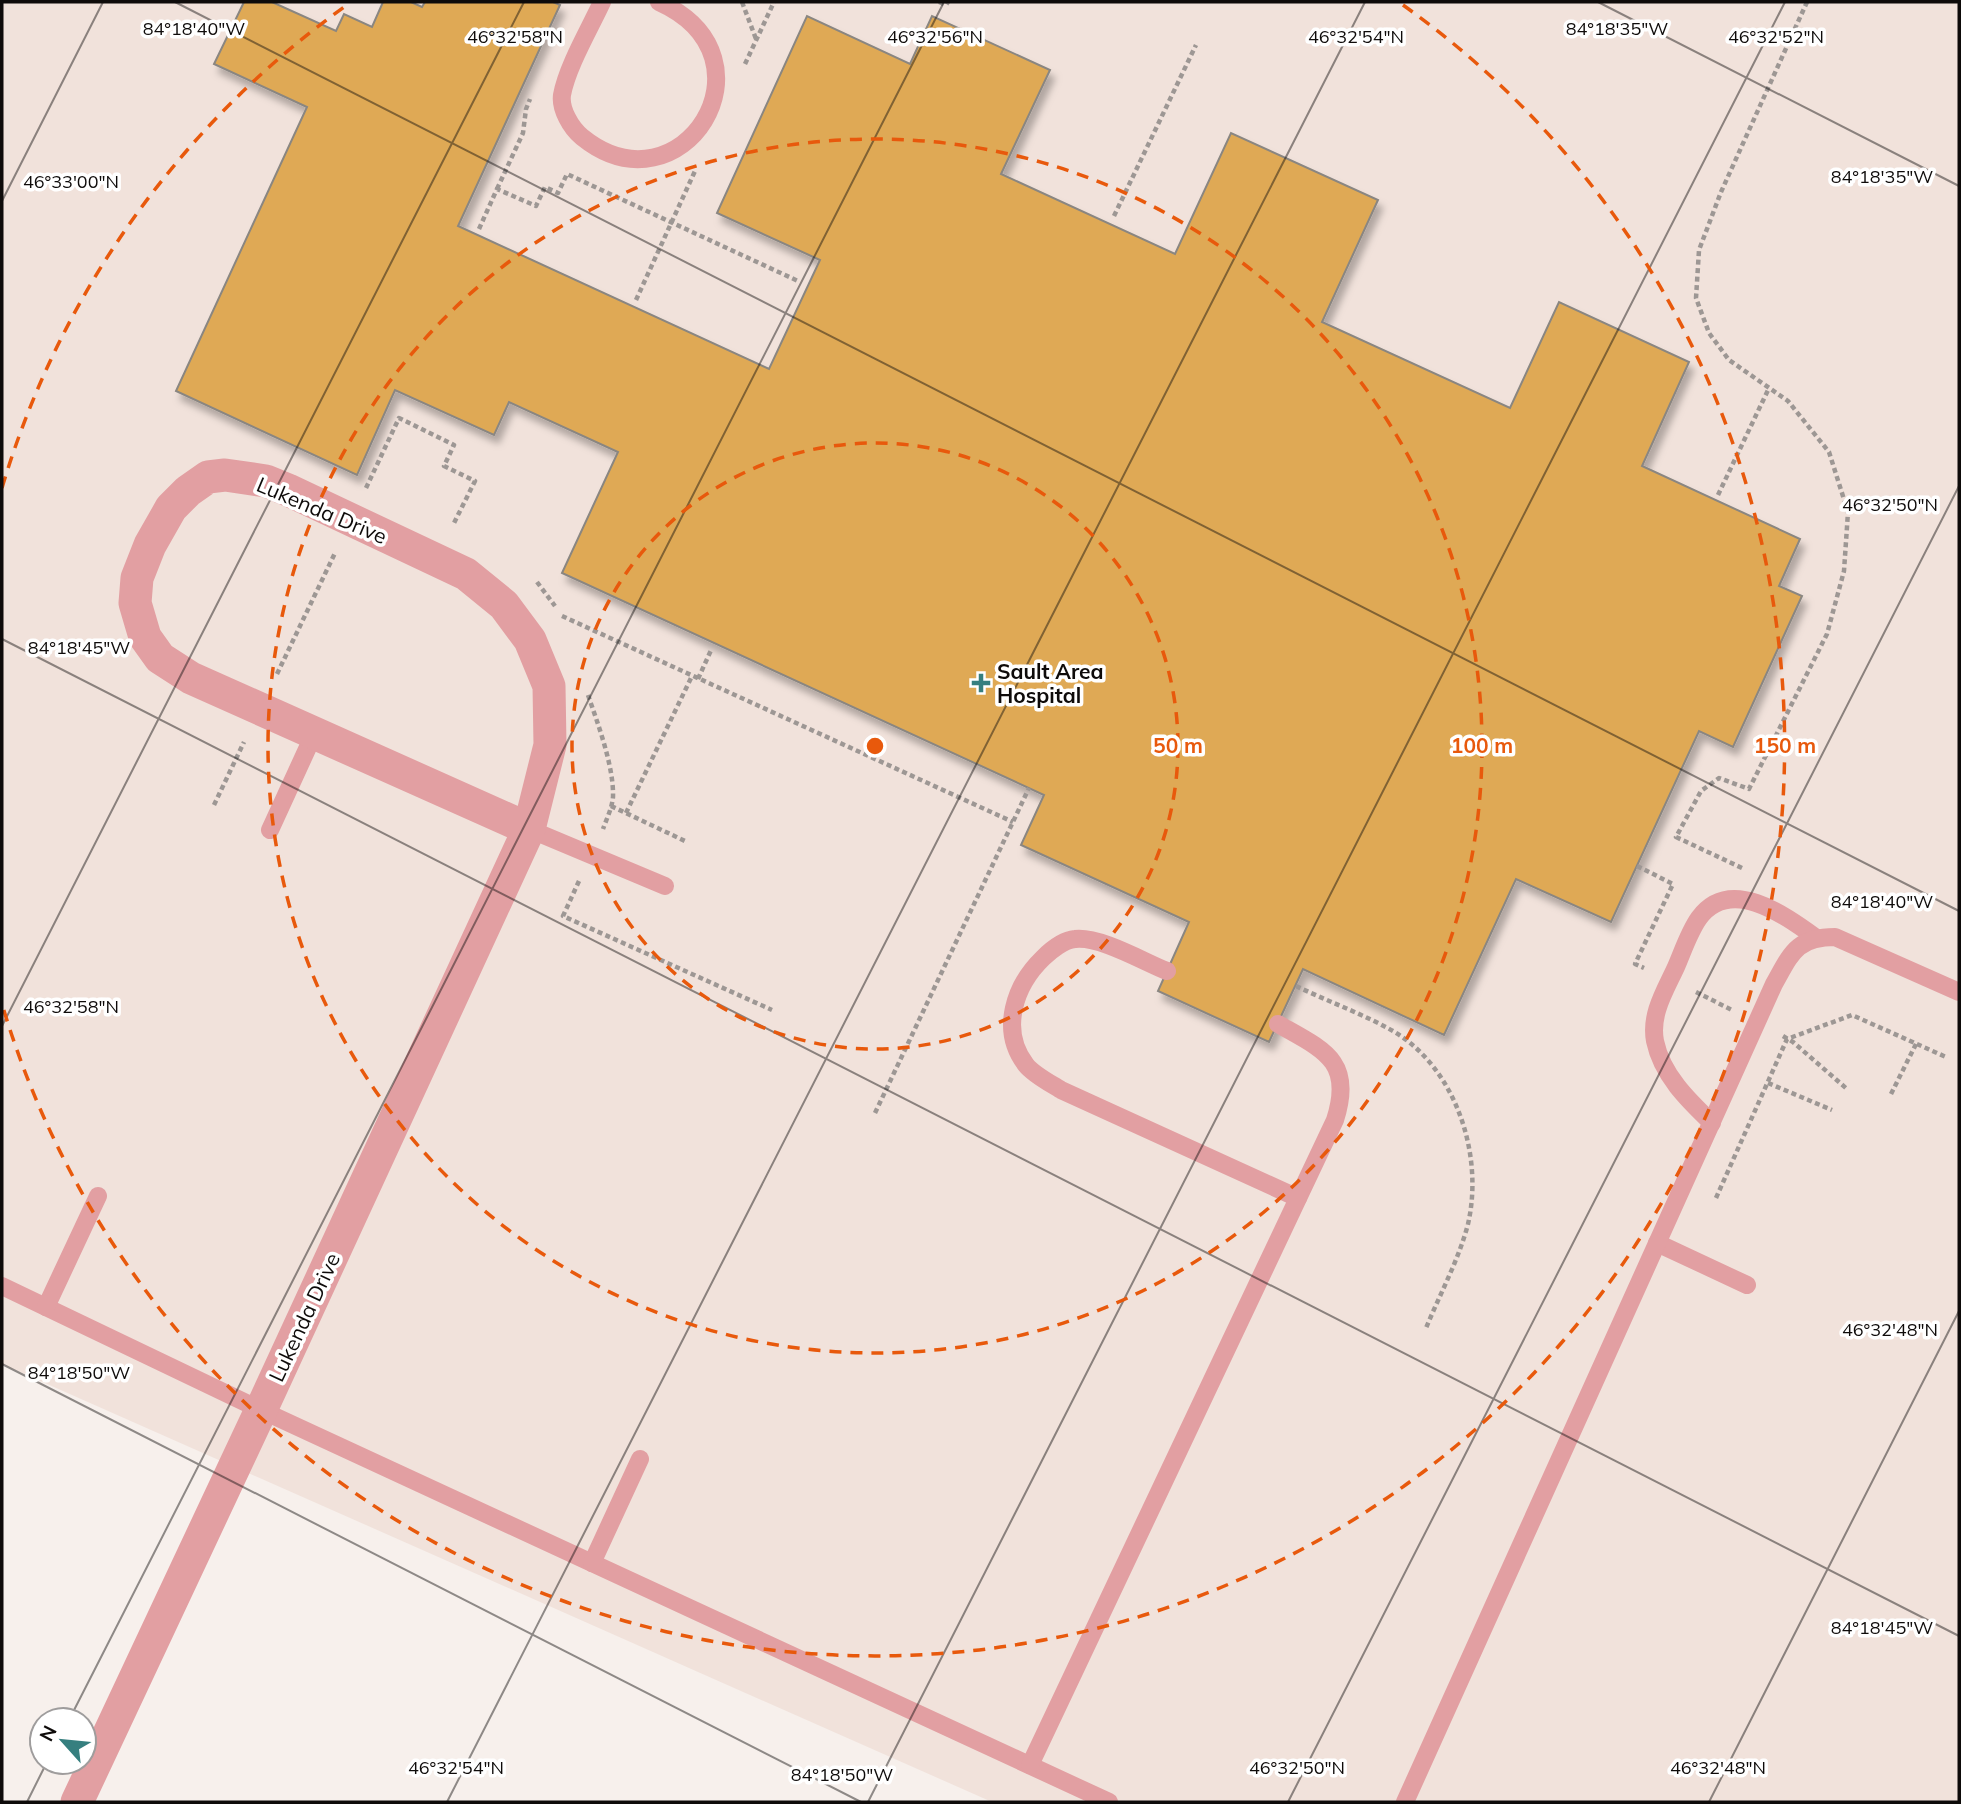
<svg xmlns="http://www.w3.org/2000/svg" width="1961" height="1804" viewBox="0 0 1961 1804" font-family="Mulish,sans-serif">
<defs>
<filter id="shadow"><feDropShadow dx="4.5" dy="8" stdDeviation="3.5" flood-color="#0004"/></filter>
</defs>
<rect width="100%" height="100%" fill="#f7f0ec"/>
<!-- built -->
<path fill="#f1e2db" d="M2,2H1959V1802H992L2,1364Z"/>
<!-- building -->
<path fill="#dfa955" stroke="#8a8681" stroke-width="2" filter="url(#shadow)" d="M244,2H272L336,31L344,14L372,27L383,2H411L422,7L425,2H553L560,5L458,226L769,369L820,260L717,213L807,16L910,64L932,16L1050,70L1001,174L1175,254L1231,133L1378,200L1322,322L1510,408L1559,302L1689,362L1642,466L1800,539L1779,586L1802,596L1733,747L1699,731L1611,922L1516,879L1444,1035L1303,969L1269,1042L1158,991L1189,922L1021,845L1044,795L562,573L618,452L509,402L494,435L395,390L357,475L176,391L307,107L214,64Z"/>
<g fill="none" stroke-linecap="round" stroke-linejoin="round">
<!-- path -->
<g stroke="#9d9794" stroke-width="4.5" stroke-dasharray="5 3.5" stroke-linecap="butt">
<path d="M742,2L756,39"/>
<path d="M939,2L946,5L948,2"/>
<path d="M745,64L774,2"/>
<path d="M497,189L523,133L526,109L530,99"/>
<path d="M1114,216L1196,45"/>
<path d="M479,229L497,189L536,206L545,187L558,193L567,174L798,281"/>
<path d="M636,300L695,171"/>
<path d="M366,488L399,418L454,445L444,466L475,481L453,525"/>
<path d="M1718,495L1769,388"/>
<path d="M537,582L555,606"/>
<path d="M562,616L1013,822"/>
<path d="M277,674L335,553"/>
<path d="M698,679L712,648"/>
<path d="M588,695C598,724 614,767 613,797C612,808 607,818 603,829"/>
<path d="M214,805L244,742"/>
<path d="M611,806L685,841"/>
<path d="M626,813L692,676"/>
<path d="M1637,866L1673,884L1635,964L1644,968"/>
<path d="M1742,868L1676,837L1701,791L1719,778L1749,789L1827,634L1844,571L1848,512L1829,452L1788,401L1729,360L1709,333L1696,298L1699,250L1721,192L1807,2"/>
<path d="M579,881L563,916L772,1010"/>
<path d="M1296,986C1327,1001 1363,1014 1393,1031C1456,1068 1484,1155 1468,1224C1459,1259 1440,1294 1426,1328"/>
<path d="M1696,992L1732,1010"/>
<path d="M1783,1036L1793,1042L1847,1089"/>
<path d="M1768,1083L1832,1110"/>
<path d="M1891,1094L1916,1044"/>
<path d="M875,1113L1029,788"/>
<path d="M1716,1198L1787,1039L1852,1015L1946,1057"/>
</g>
<!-- lane -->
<g stroke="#e29fa2" stroke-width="18">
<path d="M602,2C590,28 567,67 562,95C560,109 571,128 582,137C681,217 783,58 659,2"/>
<path d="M529,829L665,886"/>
<path d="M270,830L314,734"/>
<path d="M1167,971C1144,962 1100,936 1075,939C1064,940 1051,950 1043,958C1015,985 999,1030 1026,1065C1034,1075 1050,1083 1061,1090L1298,1198"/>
<path d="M1712,1123C1688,1100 1662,1075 1655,1041C1650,1014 1665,991 1676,967C1683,951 1689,932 1699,918C1730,876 1783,914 1815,937"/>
<path d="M1657,1243L1747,1285"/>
<path d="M2,1286L261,1410L1109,1802"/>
<path d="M46,1307L98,1196"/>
<path d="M592,1563L640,1459"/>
<path d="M1030,1765L1335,1120C1354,1061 1324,1050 1278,1024"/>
<path d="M1405,1802L1774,984C1791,954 1796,937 1835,937L1959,992"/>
</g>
<!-- street -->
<path stroke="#e29fa2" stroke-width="33" d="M77,1802L261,1410L529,829L550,745L549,686L530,640L504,605L466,574L288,490L266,481L225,475L208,477L188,491L171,508L150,545L137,578L135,603L145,637L160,658L191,678L529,829"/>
</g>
<!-- ticks -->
<path fill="none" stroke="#0e0b0a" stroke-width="2" stroke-opacity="0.45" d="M175,2L1959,911M1598,2L1959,186M2,201L103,2M2,639L1959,1636M2,1026L524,2M2,1364L861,1802M69,1720L944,2M27,1802L47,1762M447,1802L1365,2M868,1802L1785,2M1288,1802L1959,486M1709,1802L1959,1311"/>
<!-- distance rings -->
<g fill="none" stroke="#e8590c" stroke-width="3.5" stroke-dasharray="12 9">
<circle cx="875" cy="746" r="303"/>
<circle cx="875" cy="746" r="607"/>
<path d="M2 488A910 910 0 0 1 347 5M1403 5A910 910 0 1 1 2 1004"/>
</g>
<!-- markers -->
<path fill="#367f7f" stroke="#fff" stroke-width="2.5" d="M977.5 672.5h7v7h7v7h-7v7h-7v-7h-7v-7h7z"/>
<g text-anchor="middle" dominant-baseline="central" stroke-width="7" stroke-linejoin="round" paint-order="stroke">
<!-- street labels -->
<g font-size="21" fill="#0e0b0a" stroke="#fff">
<text transform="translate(322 510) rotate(23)">Lukenda Drive</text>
<text transform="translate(304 1317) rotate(-65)">Lukenda Drive</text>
</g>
<!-- poi labels -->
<g font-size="21" font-weight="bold" fill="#0e0b0a" stroke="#fff" text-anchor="start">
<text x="997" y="671">Sault Area<tspan x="997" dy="24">Hospital</tspan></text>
</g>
</g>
<g font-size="18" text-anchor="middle" fill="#0e0b0a" stroke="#fff" stroke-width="7" stroke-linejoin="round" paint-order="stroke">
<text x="194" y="35">84°18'40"W</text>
<text x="1617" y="35">84°18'35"W</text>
<text x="515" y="43">46°32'58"N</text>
<text x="935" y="43">46°32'56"N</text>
<text x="1356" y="43">46°32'54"N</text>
<text x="1776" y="43">46°32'52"N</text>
<text x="1882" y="183">84°18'35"W</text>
<text x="71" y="188">46°33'00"N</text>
<text x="1890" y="511">46°32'50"N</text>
<text x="79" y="654">84°18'45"W</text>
<text x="1882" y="908">84°18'40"W</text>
<text x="71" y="1013">46°32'58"N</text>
<text x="1890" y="1336">46°32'48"N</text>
<text x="79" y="1379">84°18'50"W</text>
<text x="1882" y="1634">84°18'45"W</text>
<text x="456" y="1774">46°32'54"N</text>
<text x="1297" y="1774">46°32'50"N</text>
<text x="1718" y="1774">46°32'48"N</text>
<text x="842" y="1781">84°18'50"W</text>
</g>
<circle cx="875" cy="746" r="10" fill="#e8590c" stroke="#fff" stroke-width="3.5"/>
<g font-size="21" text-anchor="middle" font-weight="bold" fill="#e8590c" stroke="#fff" stroke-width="7" stroke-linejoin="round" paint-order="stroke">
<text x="1178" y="753">50 m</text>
<text x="1482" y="753">100 m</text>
<text x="1785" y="753">150 m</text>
</g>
<!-- border -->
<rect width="1961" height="1804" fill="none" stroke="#0e0b0a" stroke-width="7"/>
<!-- north arrow -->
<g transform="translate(63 1741) rotate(297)"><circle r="33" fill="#ffffff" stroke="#9f9d9d" stroke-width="2"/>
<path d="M0-5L12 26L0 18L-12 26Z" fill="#367f7f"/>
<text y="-10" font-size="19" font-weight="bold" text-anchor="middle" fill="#0e0b0a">N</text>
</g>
</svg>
